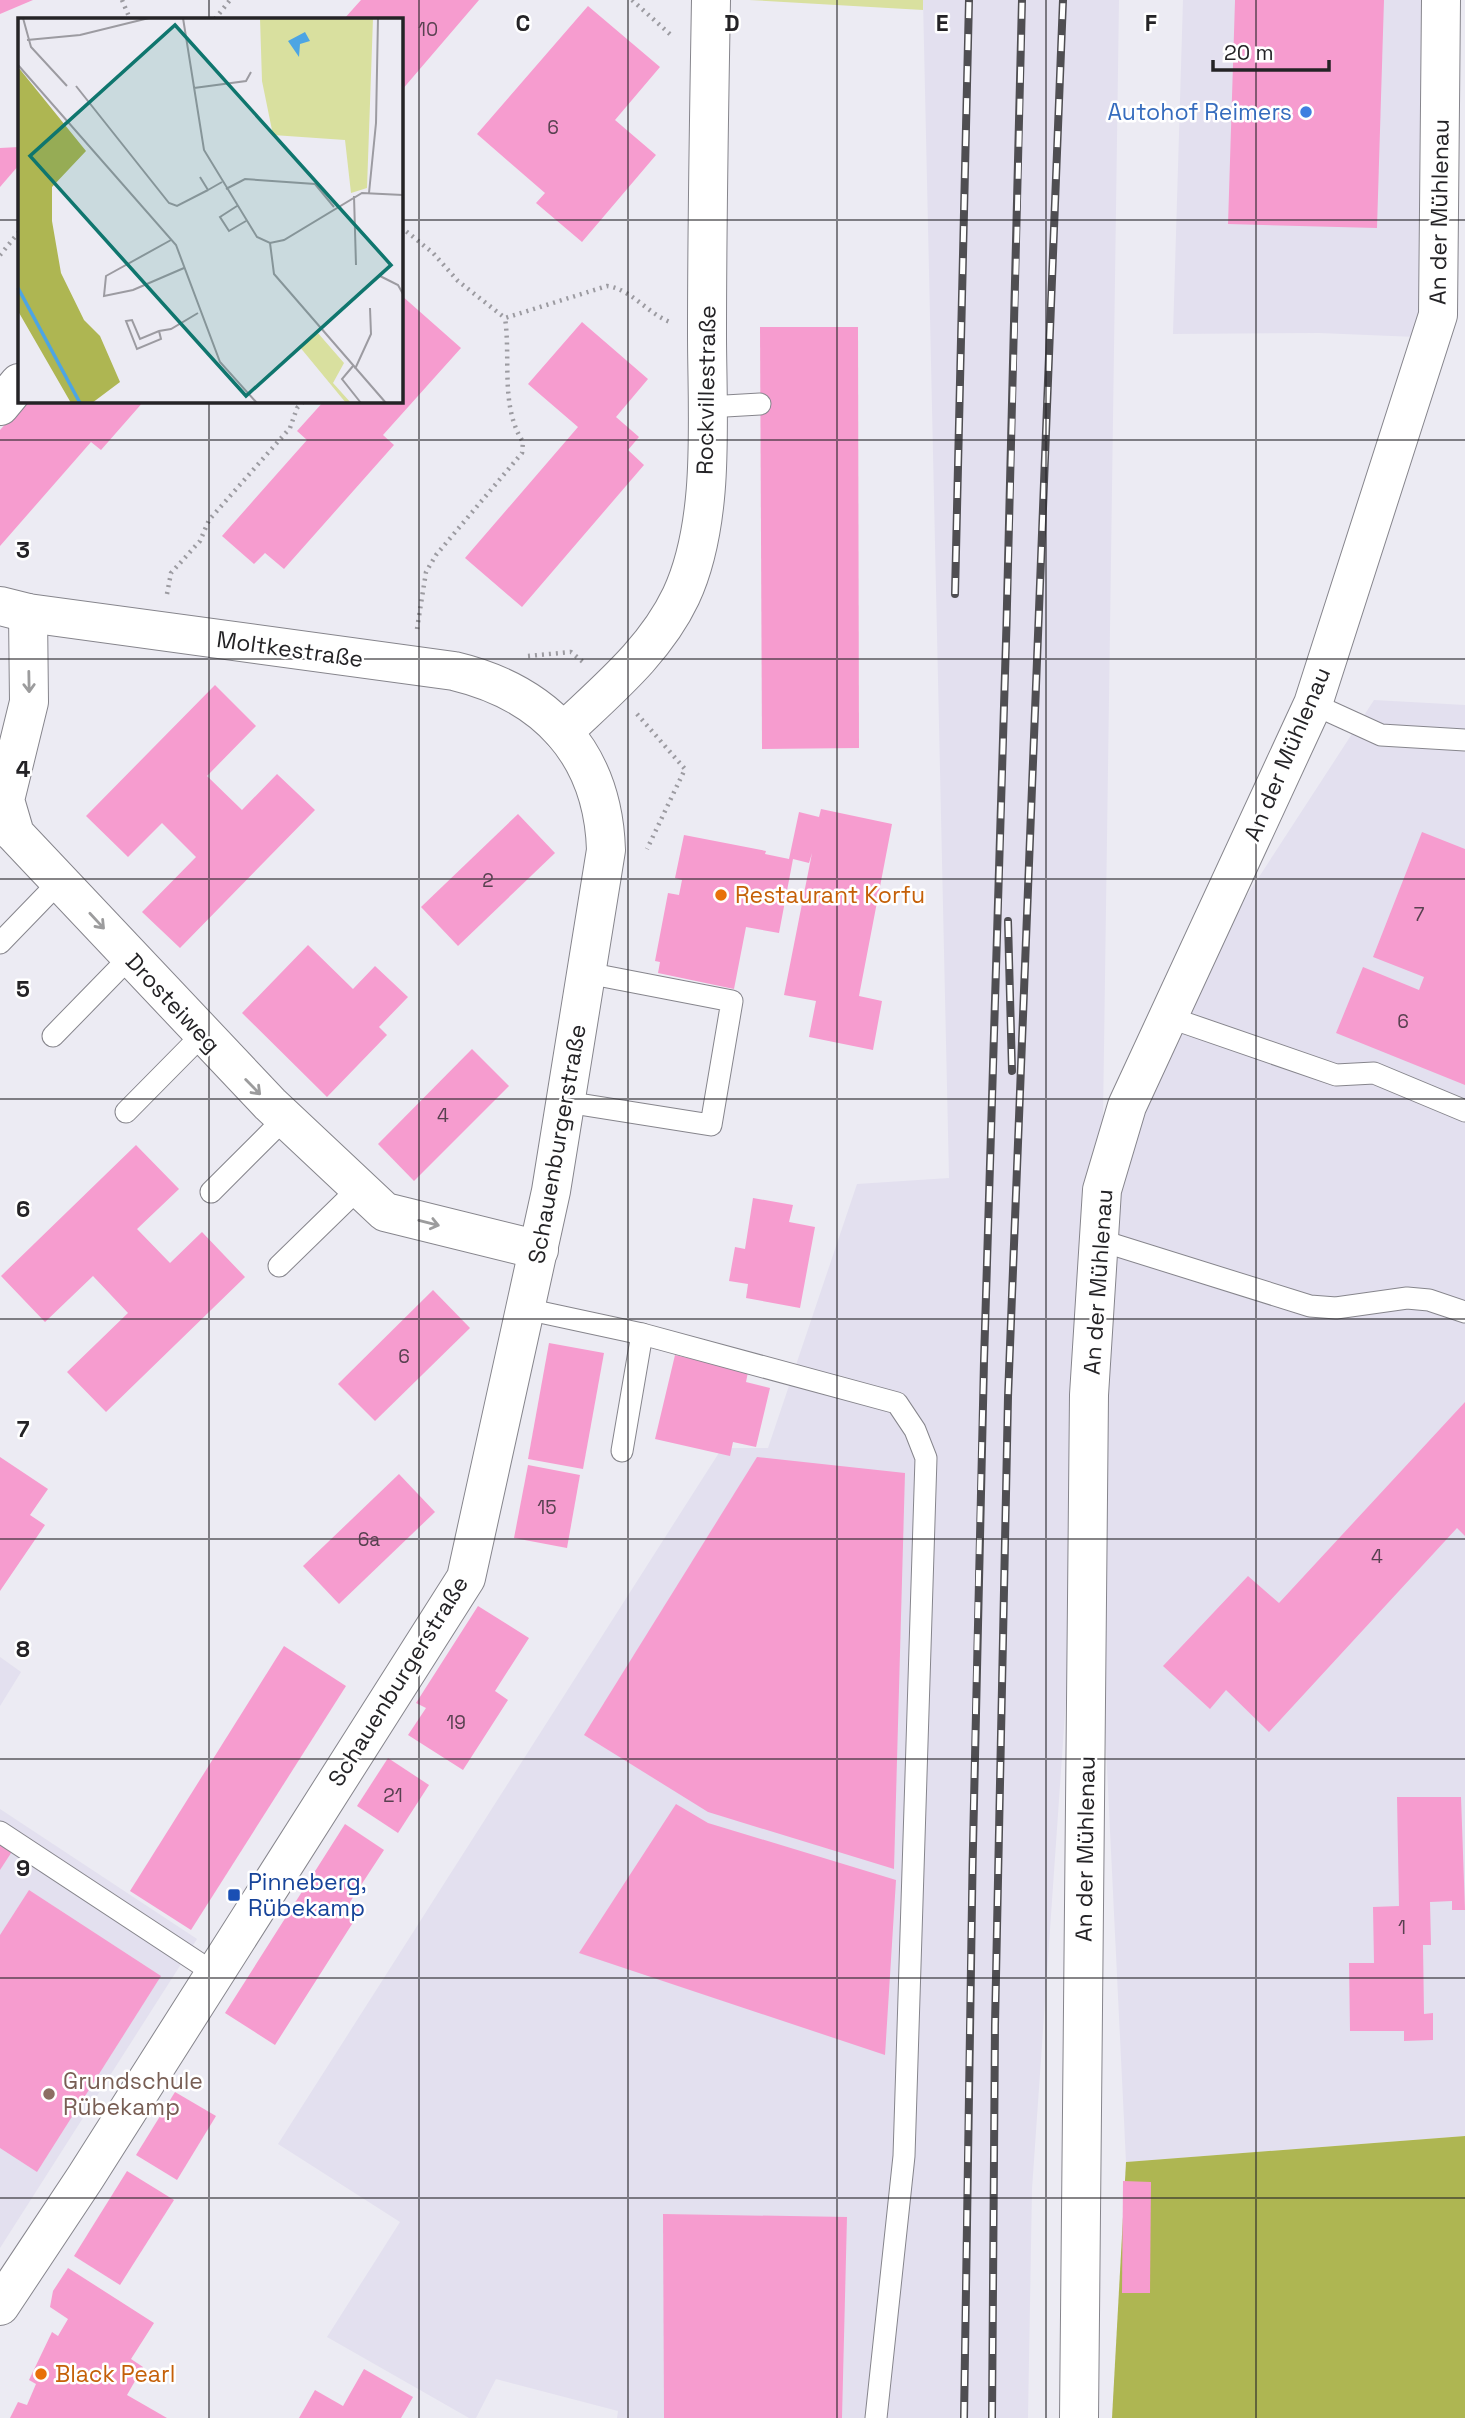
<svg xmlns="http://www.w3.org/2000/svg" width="1465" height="2418" viewBox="0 0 1465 2418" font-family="'Space Grotesk',sans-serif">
<rect width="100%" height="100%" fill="#ecebf3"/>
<!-- built -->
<g fill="#e3e0ef">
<path d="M923,0H1119L1102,1188L1168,1017L1374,700L1465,705V2136L1126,2162L1089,1395L1095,1281L1032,2189L1028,2418H617L618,2411L496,2379L476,2418H469L327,2337L400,2222L278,2144L722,1448H768L857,1184L949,1178Z"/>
<path d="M1183,0H1427L1426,320L1416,337L1319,333L1173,334Z"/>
<path d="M0,1657L21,1672L0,1706Z"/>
<path d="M0,1809L197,1939L0,2248Z"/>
</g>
<!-- green -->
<path fill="#d9e09f" d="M749,0H923V10Z"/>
<!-- forest -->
<path fill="#aeb652" d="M1465,2136V2418H1112L1126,2162Z"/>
<!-- building -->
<g fill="#f69ccf">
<path d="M0,0H33L0,14Z"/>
<path d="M361,0H479L401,91V19H344Z"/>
<path d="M1235,0H1384L1377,228L1228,224Z"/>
<path d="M588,6L660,67L615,120L656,155L582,242L536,203L545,193L477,134Z"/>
<path d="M19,147V165L0,187V148Z"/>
<path d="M401,295L461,348L383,435L394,445L284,569L265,553L254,564L222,536L307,440L297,431L324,401H401Z"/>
<path d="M582,322L648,379L616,417L639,437L628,450L644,465L522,607L465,558L578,427L528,384Z"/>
<path d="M760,327H858L859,748L762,749Z"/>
<path d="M26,401H144L101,450L91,442L0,546V430Z"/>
<path d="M215,685L256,726L207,776L242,810L277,774L315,810L180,948L142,912L196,857L162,823L128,857L86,816Z"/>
<path d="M821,809L892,824L859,996L882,1001L873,1050L809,1037L816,1001L784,995L812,853L809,863L793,859L779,933L746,927L734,989L658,973L660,962L655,961L668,893L679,895L682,880L675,878L684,835L766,851L765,854L789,859L799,812L819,817Z"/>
<path d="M518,814L555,853L458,946L421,907Z"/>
<path d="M1422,832L1465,849V1085L1336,1033L1363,967L1419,990L1424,977L1373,957Z"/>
<path d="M308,945L353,989L375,966L408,997L379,1027L387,1035L327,1097L242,1013Z"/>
<path d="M472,1049L509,1086L414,1181L378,1144Z"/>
<path d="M136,1145L179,1189L137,1229L170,1263L202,1232L245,1277L106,1412L67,1372L128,1313L93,1276L45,1322L1,1276Z"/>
<path d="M753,1198L793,1205L789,1222L815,1227L800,1308L746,1298L748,1284L729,1281L735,1247L745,1249Z"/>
<path d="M433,1290L470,1328L375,1421L338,1384Z"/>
<path d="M549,1343L604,1353L583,1469L528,1459Z"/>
<path d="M675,1355L748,1372L746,1382L770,1388L756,1447L733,1442L730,1456L655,1439Z"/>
<path d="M1465,1402V1536L1457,1528L1269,1732L1226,1690L1210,1709L1163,1666L1248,1576L1279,1603Z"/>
<path d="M0,1457L48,1489L30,1515L45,1525L0,1591Z"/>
<path d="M757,1457L905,1473L894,1869L708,1812L584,1735Z"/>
<path d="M528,1465L580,1475L567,1548L514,1538Z"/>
<path d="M399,1474L435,1512L339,1604L303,1566Z"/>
<path d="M478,1606L529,1638L495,1691L508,1700L463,1770L408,1735L426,1708L416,1703Z"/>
<path d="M284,1646L346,1686L191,1930L130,1891Z"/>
<path d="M388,1758L429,1785L398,1833L357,1806Z"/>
<path d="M1397,1797H1461L1465,1910H1452V1901L1430,1902L1431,1945H1423L1424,2014L1433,2013V2040L1404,2041V2031H1350L1349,1963H1374L1373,1907L1399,1906Z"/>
<path d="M676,1804L708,1823L896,1880L885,2055L579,1953Z"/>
<path d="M345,1824L384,1850L350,1902L361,1910L275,2045L225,2013Z"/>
<path d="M0,1842L13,1850L0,1870Z"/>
<path d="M29,1890L161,1976L37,2172L0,2148V1935Z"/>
<path d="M175,2092L216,2116L177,2180L136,2155Z"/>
<path d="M127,2171L174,2200L120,2285L74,2256Z"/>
<path d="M1123,2181L1151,2182L1150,2293H1122Z"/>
<path d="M663,2214L847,2217L842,2418H664Z"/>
<path d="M68,2268L154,2323L131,2359L143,2367L127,2395L167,2418H10L18,2402L27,2405L36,2384L29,2380L52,2332L58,2336L68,2319L50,2307L53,2291Z"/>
<path d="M364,2369L413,2397L401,2418H299L315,2390L343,2406Z"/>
</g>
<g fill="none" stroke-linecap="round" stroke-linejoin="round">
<defs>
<g id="service">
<path d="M708,407L760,404"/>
<path d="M1313,704L1381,735L1465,740"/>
<path d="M0,943L60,881"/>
<path d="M1168,1017L1336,1075L1374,1073L1465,1111"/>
<path d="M53,1036L130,957"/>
<path d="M566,1102L711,1125L732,1001L587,973"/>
<path d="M126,1112L203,1034"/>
<path d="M211,1192L285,1118"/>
<path d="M1099,1240L1310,1306L1336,1308L1407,1298L1429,1300L1465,1312"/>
<path d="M279,1266L359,1188"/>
<path d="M526,1309L642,1334L622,1451"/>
<path d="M642,1334L897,1403L915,1430L926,1458L904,2156L876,2418"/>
<path d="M0,1832L214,1973"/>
</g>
<g id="minor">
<path d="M0,406L19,383"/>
<path d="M0,606L28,613L454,671C546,693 603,753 606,850L551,1191L466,1578L85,2178L0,2306"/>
<path d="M28,613L29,702L5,800L15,834L270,1104L385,1212L539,1250"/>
<path d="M563,732C607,690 655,651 681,596C716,521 707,416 707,334C707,223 709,111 711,0"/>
<path d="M1079,2418L1089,1395L1102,1190L1127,1106L1313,704L1438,315L1441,0"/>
</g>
</defs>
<!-- service casing -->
<use href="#service" stroke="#86858c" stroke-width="23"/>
<!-- minor casing -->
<use href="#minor" stroke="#86858c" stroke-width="40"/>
<!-- path -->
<g stroke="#9c9ba1" stroke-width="4.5" stroke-dasharray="2 5" stroke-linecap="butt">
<path d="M122,0L130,19"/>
<path d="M632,0L672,36"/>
<path d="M215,19L230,0"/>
<path d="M401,227L433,253L458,281L505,318L607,286C631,289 647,313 670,322"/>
<path d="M0,255L19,232"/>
<path d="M167,594L171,573L200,541L209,520L290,428L297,408L304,401"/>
<path d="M417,629L426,572L436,555L522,453L523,442C500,406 511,360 505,318"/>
<path d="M528,656L571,652L583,662"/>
<path d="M637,714L685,769L647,849"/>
</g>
<!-- service -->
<use href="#service" stroke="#fff" stroke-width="21"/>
<!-- minor -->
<use href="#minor" stroke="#fff" stroke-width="38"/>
<defs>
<g id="rail">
<path d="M955,594L969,0"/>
<path d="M1008,921L1012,1071"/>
<path d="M964,2418C969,2066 974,1713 984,1361C998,907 1013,454 1022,0"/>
<path d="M992,2418L995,2025L1008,1397L1063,0"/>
</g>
</defs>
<!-- rail casing -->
<use href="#rail" stroke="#4f4e52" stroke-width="8"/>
<!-- rail -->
<use href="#rail" stroke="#fff" stroke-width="5" stroke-dasharray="16" stroke-linecap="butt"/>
</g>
<!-- one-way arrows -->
<defs><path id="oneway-shaft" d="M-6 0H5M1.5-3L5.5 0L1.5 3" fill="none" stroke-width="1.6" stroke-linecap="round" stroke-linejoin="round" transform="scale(1.75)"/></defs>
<g stroke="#9c9c9d">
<use href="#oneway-shaft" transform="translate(29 682) rotate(89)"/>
<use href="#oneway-shaft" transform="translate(97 921) rotate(47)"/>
<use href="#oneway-shaft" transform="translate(253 1087) rotate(46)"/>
<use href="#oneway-shaft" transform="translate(429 1223) rotate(14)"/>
</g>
<!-- grid -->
<path fill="none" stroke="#242326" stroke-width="2" stroke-opacity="0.55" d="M209,0V19M419,0V2418M628,0V2418M837,0V2418M1046,0V2418M1256,0V2418M0,220H19M401,220H1465M209,401V2418M0,440H1465M0,659H1465M0,879H1465M0,1099H1465M0,1319H1465M0,1539H1465M0,1759H1465M0,1978H1465M0,2198H1465"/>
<!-- markers -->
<circle fill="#3f7fe0" stroke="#fff" stroke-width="2.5" cx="1306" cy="112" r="7"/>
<g fill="#e8710a" stroke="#fff" stroke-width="2.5">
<circle cx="721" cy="895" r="7"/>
<circle cx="41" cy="2374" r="7"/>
</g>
<rect fill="#1a4fb4" stroke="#fff" stroke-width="2.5" x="227" y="1888" width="14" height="14" rx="3.5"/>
<circle fill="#8d6e63" stroke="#fff" stroke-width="2.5" cx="49" cy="2094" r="7"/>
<g text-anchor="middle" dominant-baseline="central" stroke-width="5" stroke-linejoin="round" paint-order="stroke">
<!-- number labels -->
<g font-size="19" fill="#584150">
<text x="428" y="29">10</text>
<text x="553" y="127">6</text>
<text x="488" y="880">2</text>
<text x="1419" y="914">7</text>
<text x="1403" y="1021">6</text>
<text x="443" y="1115">4</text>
<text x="404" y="1356">6</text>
<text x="547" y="1507">15</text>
<text x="369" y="1539">6a</text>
<text x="1377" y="1556">4</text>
<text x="456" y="1722">19</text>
<text x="393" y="1795">21</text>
<text x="1402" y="1927">1</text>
</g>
<!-- shop labels -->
<g font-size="23" fill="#366cbe" stroke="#fff" text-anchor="end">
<text x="1292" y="112">Autohof Reimers</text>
</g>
<!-- street labels -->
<g font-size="23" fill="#242326" stroke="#fff">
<text transform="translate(1439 212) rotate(-89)">An der Mühlenau</text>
<text transform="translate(706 390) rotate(-89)">Rockvillestraße</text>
<text transform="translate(290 649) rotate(8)">Moltkestraße</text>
<text transform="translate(1287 754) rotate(-67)">An der Mühlenau</text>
<text transform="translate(173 1003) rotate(47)">Drosteiweg</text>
<text transform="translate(557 1144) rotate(-80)">Schauenburgerstraße</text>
<text transform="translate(1098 1282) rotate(-86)">An der Mühlenau</text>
<text transform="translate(398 1681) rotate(-58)">Schauenburgerstraße</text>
<text transform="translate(1085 1849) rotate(-89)">An der Mühlenau</text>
</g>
<!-- food labels -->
<g font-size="23" fill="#c56008" stroke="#fff" text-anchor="start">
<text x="735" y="895">Restaurant Korfu</text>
<text x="55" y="2374">Black Pearl</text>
</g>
<!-- transit labels -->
<g font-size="23" fill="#164399" stroke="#fff" text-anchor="start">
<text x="248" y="1882">Pinneberg,<tspan x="248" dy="26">Rübekamp</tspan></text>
</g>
<!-- education labels -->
<g font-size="23" fill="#785e54" stroke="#fff" text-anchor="start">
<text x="63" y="2081">Grundschule<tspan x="63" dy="26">Rübekamp</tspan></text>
</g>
</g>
<!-- overview -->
<g transform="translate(18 18)">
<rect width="385" height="385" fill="#ecebf3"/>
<path d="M242,0H355L349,170L333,175L327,122L255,117L244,63ZM299,314L326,345L315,365L333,385H328L281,328Z" fill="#d9e09f"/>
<path d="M0,49L68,133L34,169V203L43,255L66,302L82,318L102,364L74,385H53L0,293Z" fill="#aeb652"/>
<path d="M287,14L292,23L282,26L281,39L270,23Z" fill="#4da5e3"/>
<path fill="none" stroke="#4da5e3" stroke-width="3.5" d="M0,270L62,385"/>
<path fill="none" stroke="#9c9ba1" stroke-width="2" d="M5,0L13,29L49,68M165,0L186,132L239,219L252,225L266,222L344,175L385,177M9,22L62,17L131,0M0,47L158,227L202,344L239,385M58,68L151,185L159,188L190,172M176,70L228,63L233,54M182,159L190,172L204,164M208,171L227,161L297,166L316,189M351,175L358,105L360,0M336,178L338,247M219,188L202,199L211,213L228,203M153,222L88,258L86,278L115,272L166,250M252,225L256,256L368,385M362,258L380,267L385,276M141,313L143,321L119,331L108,303L114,302L122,321L141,313L153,311L180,295M335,348L324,361L343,385M337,351L353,316L352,290"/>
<path fill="#0f766e" fill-opacity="0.15" stroke="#0f766e" stroke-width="3.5" d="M157,7L373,247L228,378L12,138Z"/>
<rect width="385" height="385" fill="none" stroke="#242326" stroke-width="3.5"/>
</g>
<g font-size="23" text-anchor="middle" font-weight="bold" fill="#242326" stroke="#fff" stroke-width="5" stroke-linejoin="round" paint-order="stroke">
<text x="523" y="31">C</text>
<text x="732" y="31">D</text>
<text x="942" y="31">E</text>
<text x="1151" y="31">F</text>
<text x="23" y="558">3</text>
<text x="23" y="777">4</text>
<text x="23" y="997">5</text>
<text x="23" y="1217">6</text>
<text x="23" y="1437">7</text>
<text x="23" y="1657">8</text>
<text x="23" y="1876">9</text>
</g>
<!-- scale -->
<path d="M1213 60v10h116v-10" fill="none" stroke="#242326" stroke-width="3.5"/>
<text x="1224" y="60" font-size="21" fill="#242326" stroke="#ffffff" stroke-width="5" paint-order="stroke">20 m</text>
</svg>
